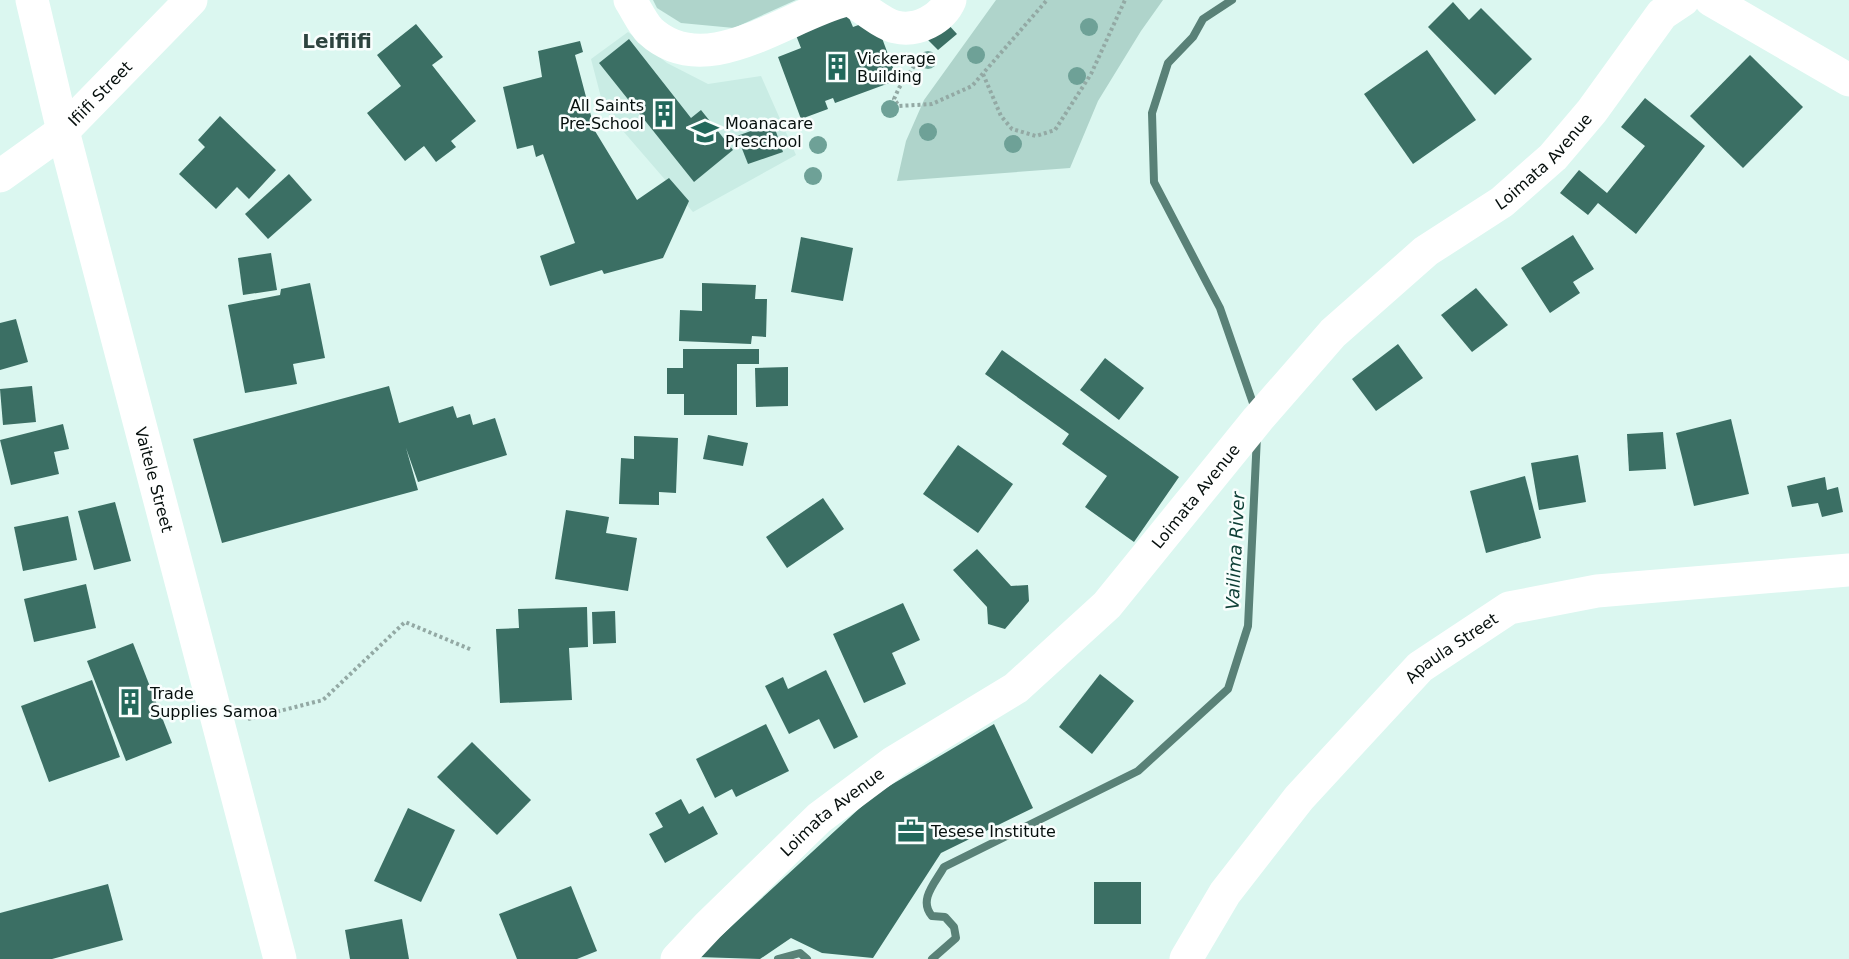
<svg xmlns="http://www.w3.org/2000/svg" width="1849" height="959" viewBox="0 0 1849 959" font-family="'DejaVu Sans',sans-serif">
<rect width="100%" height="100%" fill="#dbf7f0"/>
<!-- built -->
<path fill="#c9ece4" d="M628,32L667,63L708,84L761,76L796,155L693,212L604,109L591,59Z"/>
<!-- green -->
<g fill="#afd4cb">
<path d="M653,0H796L734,28L681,23L657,8Z"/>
<path d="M996,0H1163L1141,31L1098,101L1070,168L897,181L906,141L924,100Z"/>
</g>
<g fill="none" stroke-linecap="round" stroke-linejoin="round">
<!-- stream -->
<g stroke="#598177" stroke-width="8">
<path d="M1232,0L1203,19L1193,37L1168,63L1152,113L1154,182L1220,308L1255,409"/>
<path d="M778,959L800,953L807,959"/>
<path d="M932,959L956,938L954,927L945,917L932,916C918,900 935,883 944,867L1138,771L1228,689L1248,626L1257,436"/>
</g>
</g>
<!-- building -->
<g fill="#3b6f64">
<path d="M1453,2L1469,20L1481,8L1532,59L1495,95L1428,27Z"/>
<path d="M844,6L853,27L875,19L896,76L890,77L892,82L835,103L833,98L825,101L828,109L801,119L778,57L801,48L792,25Z"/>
<path d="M946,22L957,34L938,50L927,39Z"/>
<path d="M416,24L443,57L432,65L476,121L451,141L456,147L436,162L424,146L405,161L367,113L401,86L377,55Z"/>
<path d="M629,39L691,118L701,110L733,150L694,182L599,63Z"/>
<path d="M580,41L583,52L575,55L595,131L637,200L669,178L689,201L663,258L604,274L602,270L550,286L540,256L575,243L543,154L536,157L533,145L517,149L503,87L542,77L538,51Z"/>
<path d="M1427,50L1476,120L1413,164L1364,94Z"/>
<path d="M1750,55L1803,107L1743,168L1690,116Z"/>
<path d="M1645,98L1705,146L1636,234L1598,203L1588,215L1560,193L1579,170L1607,193L1645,146L1621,127Z"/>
<path d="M220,116L276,170L249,199L237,187L216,209L179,174L205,147L198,140Z"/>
<path d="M773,123L783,152L748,164L737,136Z"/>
<path d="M289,174L312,200L268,239L245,214Z"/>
<path d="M1573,235L1594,269L1573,282L1580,293L1550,313L1521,268Z"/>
<path d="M801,237L853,248L843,301L791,292Z"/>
<path d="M271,253L277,290L243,295L238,258Z"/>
<path d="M310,283L325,358L293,364L297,384L245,393L228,305L280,295L281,289Z"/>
<path d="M702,283L756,285L755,299H767L766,337L752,336L751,344L679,341L680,310L702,311Z"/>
<path d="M1476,288L1508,325L1472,352L1441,315Z"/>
<path d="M16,319L28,362L0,370V323Z"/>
<path d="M1398,344L1423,378L1376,411L1352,379Z"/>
<path d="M683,349H759V364H737V415H684V394H667V368H683Z"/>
<path d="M1002,350L1179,477L1134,542L1085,507L1107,476L1062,444L1069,434L985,374Z"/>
<path d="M1105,358L1144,388L1119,420L1080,390Z"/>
<path d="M788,367V406L756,407L755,368Z"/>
<path d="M32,386L36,422L3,425L0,389Z"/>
<path d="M389,386L399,423L453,406L457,418L470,414L473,425L495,418L507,455L418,482L406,448L418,490L222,543L193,439Z"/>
<path d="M1731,419L1749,494L1694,506L1676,433Z"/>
<path d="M63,424L69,449L54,452L59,474L11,485L0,440Z"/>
<path d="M1663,432L1666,469L1629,471L1627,434Z"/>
<path d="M708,435L748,443L743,466L703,459Z"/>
<path d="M634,436L678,438L676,493L659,492V505L619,504L621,458L634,459Z"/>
<path d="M958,445L1013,484L978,533L923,494Z"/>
<path d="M1578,455L1586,502L1539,510L1531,463Z"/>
<path d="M1525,476L1541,538L1486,553L1470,491Z"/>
<path d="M1825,477L1827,490L1838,487L1843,512L1822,517L1818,503L1792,507L1787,486Z"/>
<path d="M823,498L844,529L787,568L766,537Z"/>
<path d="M115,502L131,561L94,570L78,511Z"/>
<path d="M566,510L609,517L606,533L637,538L628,591L555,579Z"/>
<path d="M68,516L77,560L23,571L14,527Z"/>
<path d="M977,549L1011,586L1028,585L1029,601L1005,629L988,624L987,607L953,570Z"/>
<path d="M86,584L96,628L34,642L24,599Z"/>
<path d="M903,603L920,640L892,653L906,684L864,703L833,634Z"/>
<path d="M587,607L588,647L569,648L572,700L500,703L496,629L519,628L518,609Z"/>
<path d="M615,611L616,643L593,644L592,612Z"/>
<path d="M133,643L172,743L126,761L87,661Z"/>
<path d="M826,670L858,737L834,749L819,719L789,734L765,686L783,677L788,689Z"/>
<path d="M1100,674L1134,701L1092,754L1059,727Z"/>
<path d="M92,680L120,757L49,782L21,706Z"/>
<path d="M766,724L789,771L736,797L732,789L715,798L696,759Z"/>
<path d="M994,724L1033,808L941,853L873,958L822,953L791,938L760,959L698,957L874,795Z"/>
<path d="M472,742L531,800L497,835L437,777Z"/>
<path d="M681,799L689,814L703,806L718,834L665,863L649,834L663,827L655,813Z"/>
<path d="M408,808L455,830L421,902L374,881Z"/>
<rect x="1094" y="882" width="47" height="42"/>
<path d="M108,884L123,940L52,959H0V913Z"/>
<path d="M571,886L597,951L577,959H517L499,914Z"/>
<path d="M402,919L409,959H350L345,930Z"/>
</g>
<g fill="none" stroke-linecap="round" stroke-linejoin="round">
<!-- path -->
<g stroke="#93a9a4" stroke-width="4" stroke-dasharray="3 3" stroke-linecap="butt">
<path d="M921,56L899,88L894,99L899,106L932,104L972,86L1047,0"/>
<path d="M983,74L1001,116L1012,129L1036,136L1055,130L1091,74L1125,0"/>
<path d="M248,719L323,700L405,622L472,650"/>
</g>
<!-- minor -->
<g stroke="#fff" stroke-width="33">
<path d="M630,0C636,9 642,23 650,31C706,83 786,15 846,0"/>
<path d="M851,0C862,7 884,25 896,27C917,32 942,19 950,0"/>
<path d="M1711,0L1849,80"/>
<path id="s1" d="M677,959L708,926L819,818L894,762L1016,688L1107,605L1258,419L1333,333L1426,251L1502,202L1553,157L1592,111L1662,14L1683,0"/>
<path id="s2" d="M1186,959L1225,893L1299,798L1420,667L1509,608L1597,591L1849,570"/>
</g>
<!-- major -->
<g stroke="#fff" stroke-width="33">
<path id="s3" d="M32,0L63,131L280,959"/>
<path id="s4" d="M0,176L63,131L191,0"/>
</g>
</g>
<!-- trees -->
<g fill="#6ea197">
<circle cx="1089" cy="27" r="9"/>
<circle cx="976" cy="55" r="9"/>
<circle cx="928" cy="60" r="9"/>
<circle cx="1077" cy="76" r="9"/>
<circle cx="890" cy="109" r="9"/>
<circle cx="928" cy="132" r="9"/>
<circle cx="1013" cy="144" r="9"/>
<circle cx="818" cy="145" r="9"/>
<circle cx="813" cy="176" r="9"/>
</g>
<!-- icons -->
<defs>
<symbol id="building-bare" viewBox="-9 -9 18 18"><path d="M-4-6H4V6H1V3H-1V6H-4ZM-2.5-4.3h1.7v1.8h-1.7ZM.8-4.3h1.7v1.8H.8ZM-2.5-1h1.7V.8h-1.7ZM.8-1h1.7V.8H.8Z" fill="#22685b" stroke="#f9fefd" stroke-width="2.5" paint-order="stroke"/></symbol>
<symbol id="school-bare" viewBox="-9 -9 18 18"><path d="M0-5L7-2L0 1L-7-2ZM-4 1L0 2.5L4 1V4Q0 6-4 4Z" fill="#22685b" stroke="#f9fefd" stroke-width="2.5" paint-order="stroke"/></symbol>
<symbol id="office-bare" viewBox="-9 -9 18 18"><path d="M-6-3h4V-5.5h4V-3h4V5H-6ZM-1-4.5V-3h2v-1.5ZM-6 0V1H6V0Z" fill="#22685b" stroke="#f9fefd" stroke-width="2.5" paint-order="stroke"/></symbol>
</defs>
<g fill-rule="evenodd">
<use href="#building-bare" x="818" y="48" width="38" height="38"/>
<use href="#building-bare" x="645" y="95" width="38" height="38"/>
<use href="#school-bare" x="686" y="113" width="38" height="38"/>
<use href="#building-bare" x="111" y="683" width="38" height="38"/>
<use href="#office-bare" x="892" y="812" width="38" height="38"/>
</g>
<g text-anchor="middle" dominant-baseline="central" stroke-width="5" stroke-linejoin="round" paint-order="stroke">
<!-- poi labels -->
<g font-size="16" fill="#060f0d" stroke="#f9fefd" text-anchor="start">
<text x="857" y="58">Vickerage<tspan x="857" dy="18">Building</tspan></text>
<text x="644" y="105" text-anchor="end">All Saints<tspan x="644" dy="18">Pre-School</tspan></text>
<text x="725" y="123">Moanacare<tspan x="725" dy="18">Preschool</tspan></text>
<text x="150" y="693">Trade<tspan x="150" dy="18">Supplies Samoa</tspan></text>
<text x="931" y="831">Tesese Institute</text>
</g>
<!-- street labels -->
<g font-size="16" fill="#060f0d" stroke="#f9fefd">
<text stroke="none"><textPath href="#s4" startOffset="130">Ifiifi Street</textPath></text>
<text stroke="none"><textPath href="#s1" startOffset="1186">Loimata Avenue</textPath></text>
<text stroke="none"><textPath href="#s3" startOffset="495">Vaitele Street</textPath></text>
<text stroke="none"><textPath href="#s1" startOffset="700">Loimata Avenue</textPath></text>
<text stroke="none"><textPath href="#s2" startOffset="412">Apaula Street</textPath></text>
<text stroke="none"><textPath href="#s1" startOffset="214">Loimata Avenue</textPath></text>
</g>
<!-- water labels -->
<g font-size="18" font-style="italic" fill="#0f4037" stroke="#f9fefd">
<text transform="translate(1235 551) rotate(-87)">Vailima River</text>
</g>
<!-- quarter labels -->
<g font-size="20" font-weight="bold" fill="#2e443f" stroke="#f9fefd">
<text x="337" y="41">Leifiifi</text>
</g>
</g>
</svg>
